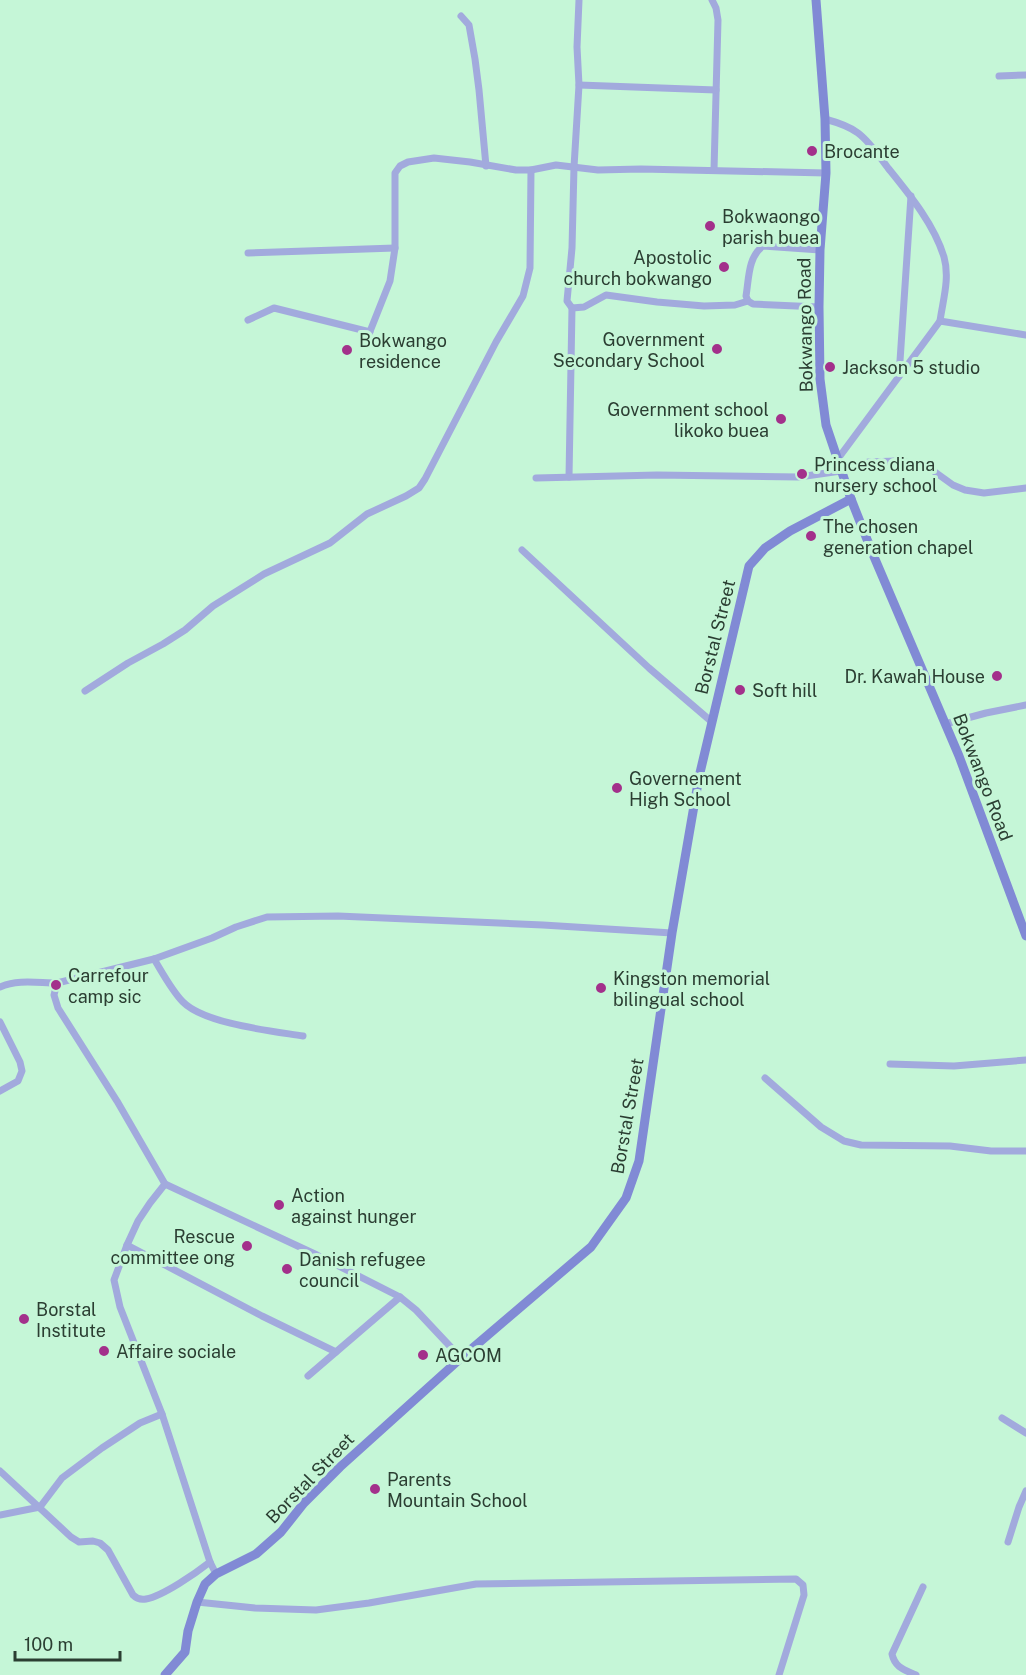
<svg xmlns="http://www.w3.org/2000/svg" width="1026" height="1675" viewBox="0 0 1026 1675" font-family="'Public Sans',sans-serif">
<rect width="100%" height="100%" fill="#c5f6d7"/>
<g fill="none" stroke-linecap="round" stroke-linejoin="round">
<!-- street -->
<g stroke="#a2aadd" stroke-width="7">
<path d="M712,0L716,8L718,20L714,170"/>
<path d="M461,16L469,25L475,59L479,90L486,166"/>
<path d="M999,76L1026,75"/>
<path d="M579,85L716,90"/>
<path d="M825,119C836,122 849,126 858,133C870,142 879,156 888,168C909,194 934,224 944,257C950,278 943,300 940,321"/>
<path d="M248,253L395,248"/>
<path d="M748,301L746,296C749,278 748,257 763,246L820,250"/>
<path d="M572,308L584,307L606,295L657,302L704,306L735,305L748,301L753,304L819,307"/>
<path d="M248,320L274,308L370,332"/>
<path d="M365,344L390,281L395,248V173L400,166L408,162L434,158L470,162L516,170H531L556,165L598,170L641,169L826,173"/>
<path d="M899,376L911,196"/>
<path d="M837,460L940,321L1026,335"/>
<path d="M569,477L572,308L567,301L572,248L574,167L579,85L577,47L579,0"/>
<path d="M536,478L657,475L799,477L841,471L868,462L896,461L920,464L928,467L953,485L965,490L984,493L1026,488"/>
<path d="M522,550L649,668L712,722"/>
<path d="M85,691L128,663L163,644L185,630L213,606L264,574L330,543L367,514L406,496L419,488L425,479L496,342L523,296L530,268L531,170"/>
<path d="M945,724L986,713L1026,705"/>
<path d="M154,959C162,972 172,991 183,1002C205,1024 272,1031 303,1036"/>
<path d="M0,987C18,979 38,983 57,983"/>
<path d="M0,1022L20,1062L22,1071L18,1081L0,1091"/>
<path d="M890,1064L954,1066L1026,1060"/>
<path d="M765,1078L821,1127L844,1141L861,1145L950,1146L991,1151H1026"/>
<path d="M165,1184L150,1203L138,1221L127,1245L114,1280L120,1307L162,1414L210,1562L216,1574"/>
<path d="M127,1245L262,1316L336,1352"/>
<path d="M461,1358L416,1310L400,1297L317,1255L165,1184L117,1101L58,1008L54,995L57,983L154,959L212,938L236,927L267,917L338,916L543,925L672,933"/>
<path d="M308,1376L400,1297"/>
<path d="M1002,1418L1026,1433"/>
<path d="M0,1471L71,1537L79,1542L93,1541L100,1543L108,1550L133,1595C136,1598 141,1600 146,1599C163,1596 196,1573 210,1562"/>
<path d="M0,1515L40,1507L62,1478L102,1448L140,1423L162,1414"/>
<path d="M1008,1542L1019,1507L1026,1491"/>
<path d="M197,1602L255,1608L316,1610L369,1603L476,1584L796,1579L803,1585L804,1595L779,1675"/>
<path d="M916,1675C905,1670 895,1668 892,1654L923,1587"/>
</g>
<!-- secondary -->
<g stroke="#818ad5" stroke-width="9">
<path d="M816,0L825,119L826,173L820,250L819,307L820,379L826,425L851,499L872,552L959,756L1026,936"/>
<path d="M165,1675L185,1652L188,1631L197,1602L205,1584L216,1574L256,1554L281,1532L304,1503L340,1467L461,1358L591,1247L626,1198L639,1161L672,933L699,777L749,566L765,548L790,531L851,499"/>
</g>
</g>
<!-- markers -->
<g fill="#a3308b" stroke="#c5f6d7" stroke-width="2">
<circle cx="812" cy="151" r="6"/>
<circle cx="710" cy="226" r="6"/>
<circle cx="724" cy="267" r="6"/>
<circle cx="717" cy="349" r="6"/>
<circle cx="347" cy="350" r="6"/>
<circle cx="830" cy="367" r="6"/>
<circle cx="781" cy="419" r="6"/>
<circle cx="802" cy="474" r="6"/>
<circle cx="811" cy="536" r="6"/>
<circle cx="997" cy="676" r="6"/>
<circle cx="740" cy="690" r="6"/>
<circle cx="617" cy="788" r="6"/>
<circle cx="56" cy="985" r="6"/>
<circle cx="601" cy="988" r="6"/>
<circle cx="279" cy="1205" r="6"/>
<circle cx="247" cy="1246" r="6"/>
<circle cx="287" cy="1269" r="6"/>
<circle cx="24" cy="1319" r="6"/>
<circle cx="104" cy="1351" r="6"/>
<circle cx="423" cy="1355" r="6"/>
<circle cx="375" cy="1489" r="6"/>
</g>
<g text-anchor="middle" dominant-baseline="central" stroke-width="6" stroke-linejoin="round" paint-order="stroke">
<!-- poi labels -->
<g font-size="18" fill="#2b3e32" stroke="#c5f6d7" text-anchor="start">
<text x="824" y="151">Brocante</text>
<text x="722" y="216">Bokwaongo<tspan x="722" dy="21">parish buea</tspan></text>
<text x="712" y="257" text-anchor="end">Apostolic<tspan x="712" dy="21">church bokwango</tspan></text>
<text x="705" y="339" text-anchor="end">Government<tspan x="705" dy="21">Secondary School</tspan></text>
<text x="359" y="340">Bokwango<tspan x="359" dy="21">residence</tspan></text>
<text x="842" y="367">Jackson 5 studio</text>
<text x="769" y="409" text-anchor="end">Government school<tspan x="769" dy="21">likoko buea</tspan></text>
<text x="814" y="464">Princess diana<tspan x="814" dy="21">nursery school</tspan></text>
<text x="823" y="526">The chosen<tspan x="823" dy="21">generation chapel</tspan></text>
<text x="985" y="676" text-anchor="end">Dr. Kawah House</text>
<text x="752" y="690">Soft hill</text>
<text x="629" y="778">Governement<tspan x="629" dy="21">High School</tspan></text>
<text x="68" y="975">Carrefour<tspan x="68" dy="21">camp sic</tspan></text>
<text x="613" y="978">Kingston memorial<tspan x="613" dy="21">bilingual school</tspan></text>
<text x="291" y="1195">Action<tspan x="291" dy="21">against hunger</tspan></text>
<text x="235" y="1236" text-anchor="end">Rescue<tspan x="235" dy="21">committee ong</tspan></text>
<text x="299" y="1259">Danish refugee<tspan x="299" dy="21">council</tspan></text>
<text x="36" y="1309">Borstal<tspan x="36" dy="21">Institute</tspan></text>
<text x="116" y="1351">Affaire sociale</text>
<text x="435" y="1355">AGCOM</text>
<text x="387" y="1479">Parents<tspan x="387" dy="21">Mountain School</tspan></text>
</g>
<!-- street labels -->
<g font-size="18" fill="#2b3e32" stroke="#c5f6d7">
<text transform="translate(805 325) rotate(-91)">Bokwango Road</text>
<text transform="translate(715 637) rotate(-76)">Borstal Street</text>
<text transform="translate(983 777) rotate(69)">Bokwango Road</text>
<text transform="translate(627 1116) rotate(-80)">Borstal Street</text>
<text transform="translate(310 1478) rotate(-46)">Borstal Street</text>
</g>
</g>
<!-- scale -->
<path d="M15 1651v9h105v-9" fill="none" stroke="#2b3e32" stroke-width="3"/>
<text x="24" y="1651" font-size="18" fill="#2b3e32" stroke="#c5f6d7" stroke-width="4.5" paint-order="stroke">100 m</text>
</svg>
